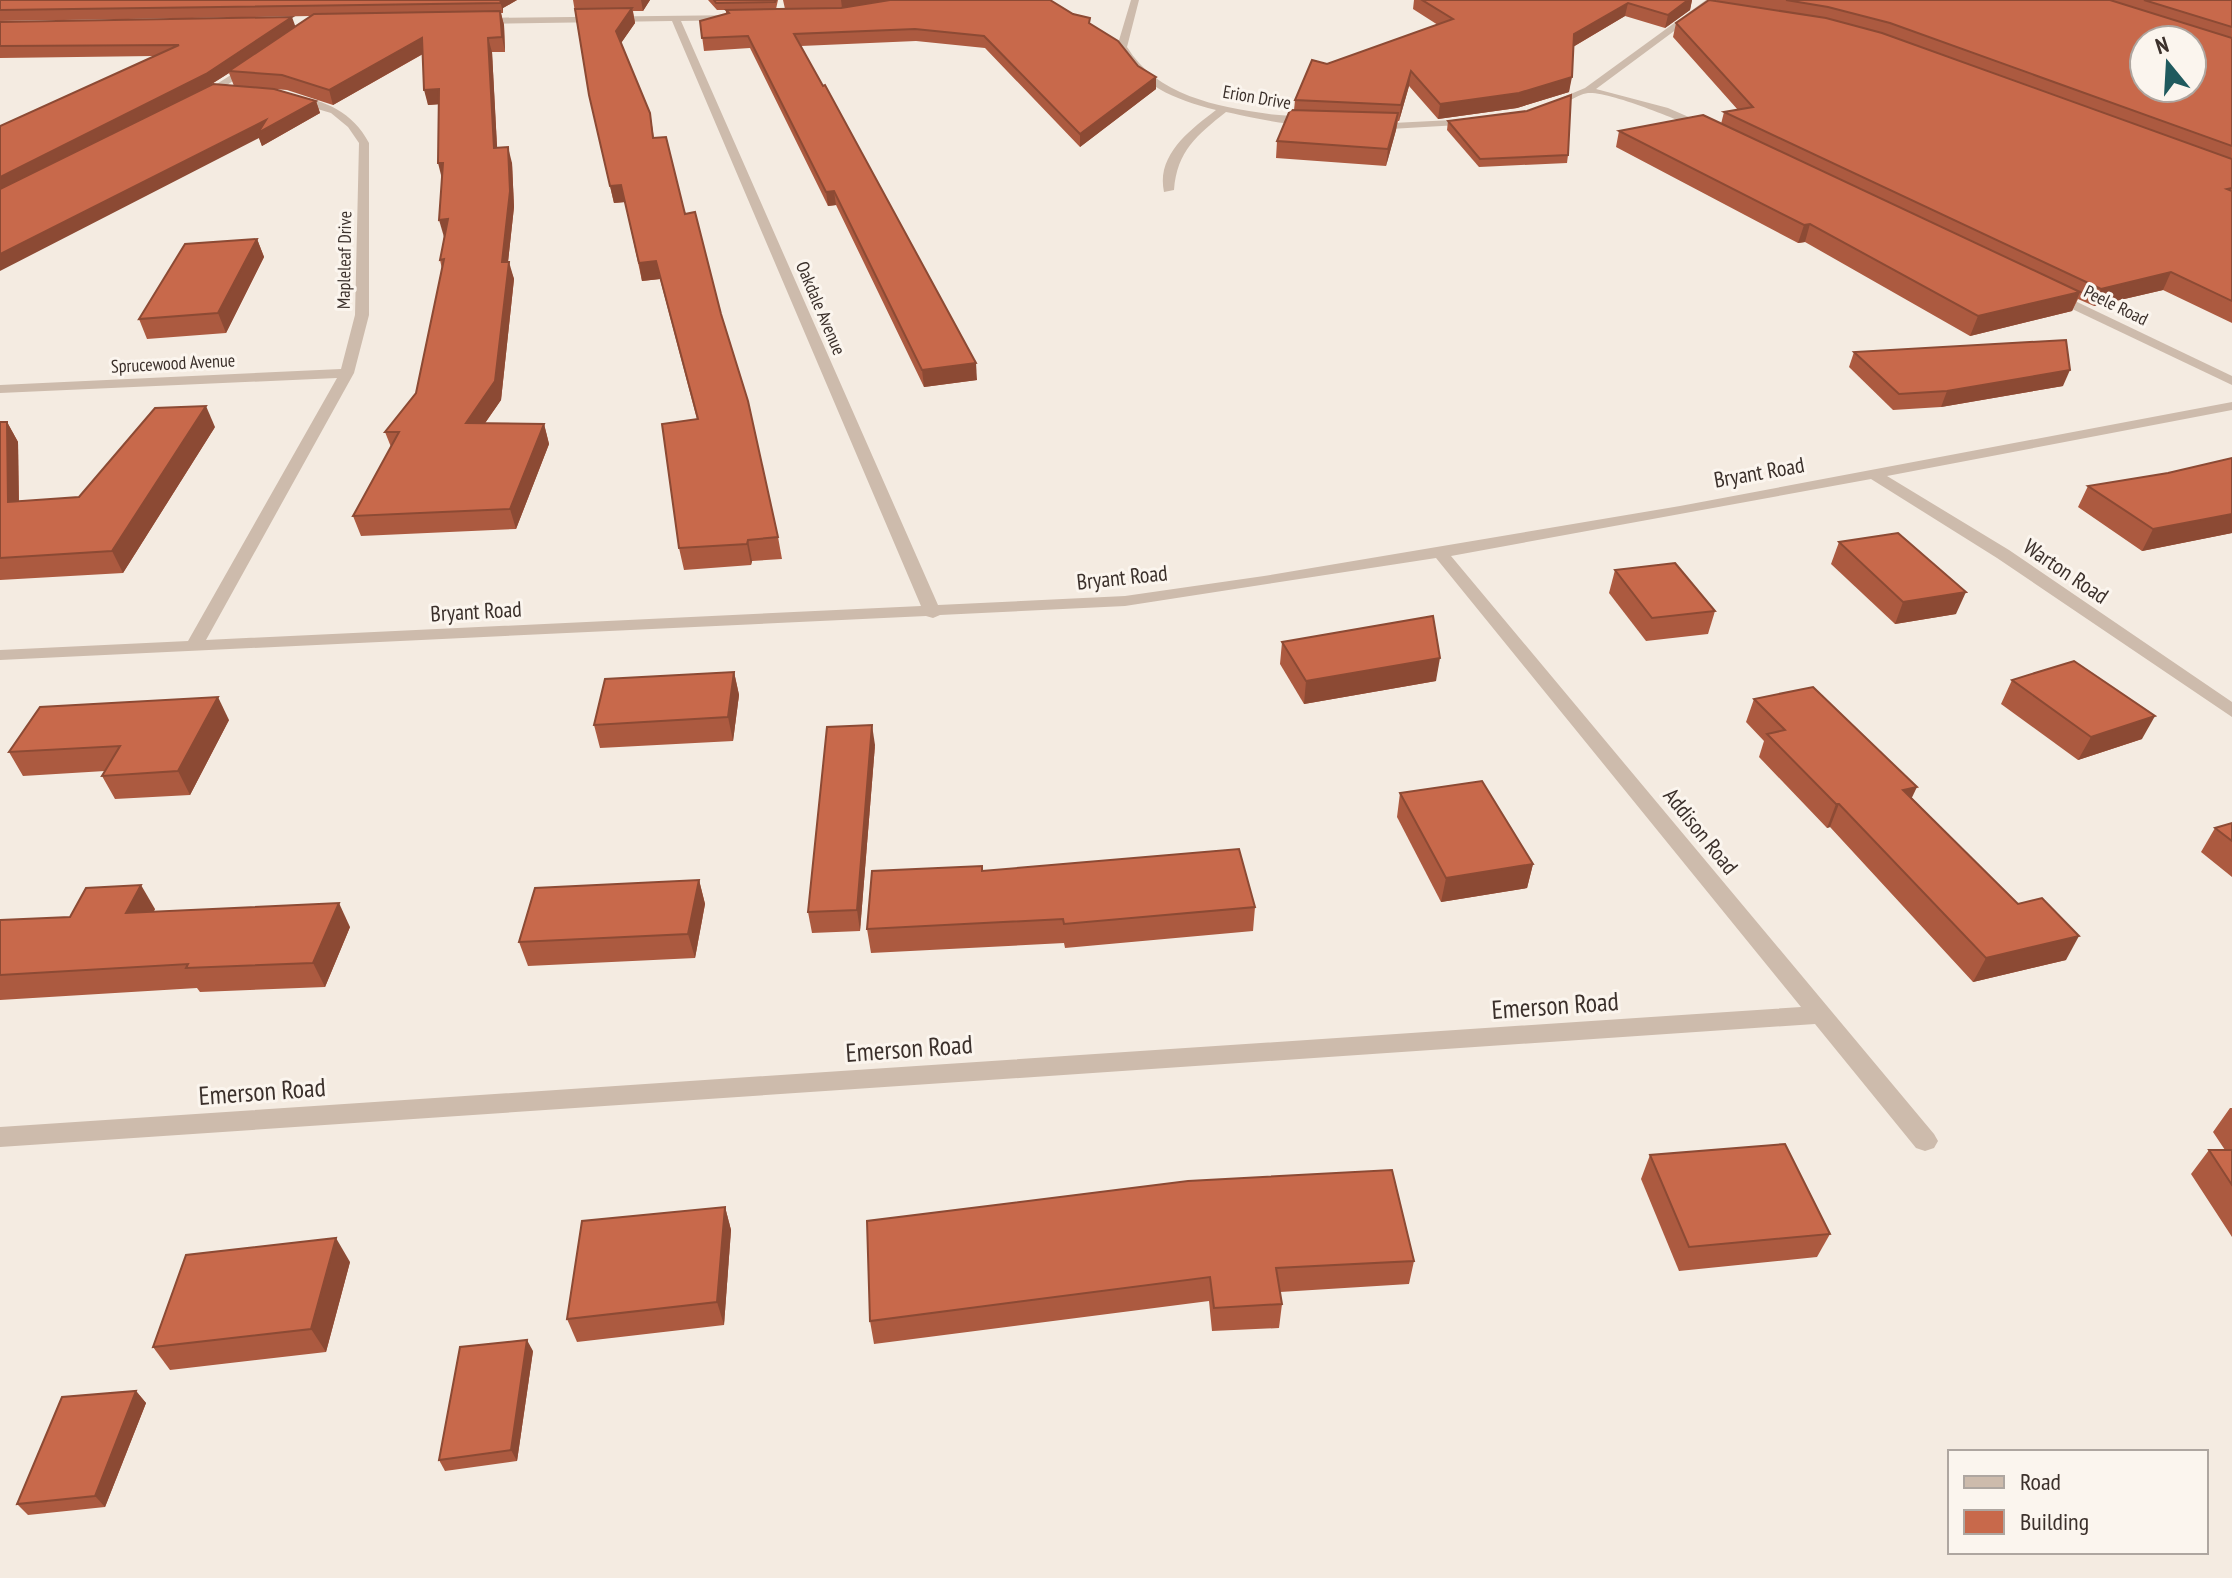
<svg xmlns="http://www.w3.org/2000/svg" width="2232" height="1578" viewBox="0 0 2232 1578" font-family="'PT Sans Narrow',sans-serif">
<rect width="100%" height="100%" fill="#f4ebe1"/>
<g fill="none" stroke-linecap="round" stroke-linejoin="round">
<!-- street -->
<g fill="#cdbbac" fill-rule="evenodd">
<path d="M1131,0H1139L1127,47C1156,95 1217,107 1269,114C1284,116 1306,115 1318,122C1303,130 1245,116 1226,112C1197,135 1177,151 1174,190L1164,192C1156,155 1190,130 1216,110C1173,99 1141,86 1117,47Z"/>
<path d="M1706,0H1716L1596,89L1668,108L1714,128V132H1706C1683,122 1610,91 1588,93C1573,95 1555,114 1542,106L1585,88Z"/>
<path d="M743,15L740,20L681,21L938,605L1125,596L1264,576L1680,506L2232,402V410L1887,476L2009,550L2232,702V717L1997,558L1871,479L1451,556L1934,1134L1938,1141L1934,1148L1925,1151L1916,1148L1815,1024L0,1147V1127L1801,1007L1436,558L1125,606L940,615L933,618L926,616L0,660V650L188,641L337,378L0,393V385L341,369L355,315L359,143L348,127L331,113L287,100L291,95C325,100 353,112 369,143V315L354,373L206,640L921,606L672,21L476,24L472,21L476,18Z"/>
<path d="M251,62L259,64L204,100L195,98Z"/>
<path d="M1472,119L1476,124L1373,130L1368,127L1373,124Z"/>
<path d="M2052,290L2232,376V385L2047,297L2046,294Z"/>
</g>
</g>
<!-- wall -->
<g fill="#ac5a40">
<path d="M0,0H517L503,8V13H501L504,25L505,52H492L497,148L512,163L514,207L508,262L514,279L501,400L485,423L544,424L549,444L516,529L361,536L353,516L391,447L385,432L416,393L442,269L440,260L444,237L439,104L428,105L423,54L333,105L287,90L234,86L229,73L210,85L316,101L320,113L262,146L259,138L154,56L0,58V22L295,26L311,16L0,21Z"/>
<path d="M573,0H650L643,11H633L635,23L621,43L650,113L654,138L685,214L778,537L782,559L752,561L751,565L684,570L679,548L697,419L660,279L642,281L625,202L614,203L589,95Z"/>
<path d="M708,0H778L776,9H785L783,0H1050L1090,24L1138,66L1156,77V89L1080,147L985,48L916,41L801,46L977,380L924,387L836,205L828,206L750,48L704,51L700,21L726,14V10H717Z"/>
<path d="M1414,0H1704H1692L1690,10L1665,28L1625,16L1573,47L1569,92L1517,108L1438,119L1409,86L1399,121H1398L1396,130L1386,166L1276,158L1277,141L1294,110L1295,100L1327,64L1438,25L1413,9Z"/>
<path d="M1717,0H2232V323L2163,290L2094,306L2078,299L2072,311L1970,336L1805,242L1798,243L1616,147L1619,131L1721,124L1724,112L1738,110L1673,37L1676,23Z"/>
<path d="M1448,121L1568,155L1567,163L1479,167L1447,130Z"/>
<path d="M257,239L264,257L226,333L147,339L139,319Z"/>
<path d="M1854,352L2063,386L1941,407L1893,410L1849,367Z"/>
<path d="M0,422H7L18,442L19,501L79,497L215,427L123,573L0,580Z"/>
<path d="M2232,458V533L2142,551L2078,507L2088,486L2168,473Z"/>
<path d="M1839,542L1956,614L1895,624L1831,564Z"/>
<path d="M1615,570L1715,611L1708,634L1646,641L1609,593Z"/>
<path d="M1282,642L1436,681L1304,704L1280,664Z"/>
<path d="M734,672L739,695L733,741L600,748L594,725Z"/>
<path d="M2012,680L2142,739L2078,760L2001,704Z"/>
<path d="M1754,699L1912,798L2066,960L1973,982L1830,827L1827,828L1759,757L1764,741L1746,722Z"/>
<path d="M229,720L190,795L115,799L102,776L105,771L23,776L9,752Z"/>
<path d="M875,745L860,931L812,933L808,912Z"/>
<path d="M1400,793L1533,864L1527,888L1441,902L1397,817Z"/>
<path d="M2232,823V877L2201,852L2215,828Z"/>
<path d="M982,871L1255,907L1253,931L1065,948L1064,943L871,953L867,929Z"/>
<path d="M699,880L705,904L695,958L528,966L519,942Z"/>
<path d="M155,909L154,911L350,927L325,987L200,992L197,988L0,1000V920L70,917Z"/>
<path d="M2230,1108H2232V1237L2191,1174L2209,1150H2225L2213,1132Z"/>
<path d="M1650,1155L1830,1234L1817,1257L1679,1271L1641,1179Z"/>
<path d="M725,1207L731,1230L724,1325L577,1342L567,1319Z"/>
<path d="M867,1221L1414,1261L1409,1284L1280,1292L1282,1304L1279,1328L1212,1331L1209,1301L874,1344L870,1321Z"/>
<path d="M350,1262L326,1352L170,1370L153,1347Z"/>
<path d="M533,1351L517,1461L445,1471L439,1460Z"/>
<path d="M136,1391L146,1403L105,1507L28,1515L17,1504Z"/>
</g>
<!-- shaded-wall -->
<g fill="#8c4a34">
<path d="M500,0H517L503,8V13Z"/>
<path d="M641,0H650L643,11Z"/>
<path d="M841,0H902L842,8Z"/>
<path d="M1688,0H1692L1690,10L1665,28L1668,15Z"/>
<path d="M1628,3L1625,16L1571,48L1574,34Z"/>
<path d="M632,8L635,23L619,46L616,31Z"/>
<path d="M500,11L504,25L505,52L502,37Z"/>
<path d="M292,17L296,28L229,71V73L210,85L0,193V177Z"/>
<path d="M422,38L426,52L333,105L329,90Z"/>
<path d="M488,38L492,52L498,164L494,148Z"/>
<path d="M1411,71L1409,86L1399,121L1401,105Z"/>
<path d="M1156,77V89L1080,147V134Z"/>
<path d="M1572,77L1569,92L1517,108L1438,119L1440,104Z"/>
<path d="M439,89L443,104L428,105L424,90Z"/>
<path d="M316,101L320,113L262,146L259,138L0,271V254L266,120Z"/>
<path d="M1398,113L1396,130L1386,166L1388,149Z"/>
<path d="M508,147L512,163L514,207L506,280L502,262Z"/>
<path d="M438,163H443L442,179Z"/>
<path d="M621,185L625,202L614,203L610,186Z"/>
<path d="M834,191L836,205L828,206L826,192Z"/>
<path d="M448,219L453,236L444,237L439,220Z"/>
<path d="M1810,224L1805,242L1798,243L1804,225Z"/>
<path d="M257,239L264,257L226,333L218,313Z"/>
<path d="M656,261L660,279L642,281L639,263Z"/>
<path d="M509,262L514,279L501,400L472,442L466,423Z"/>
<path d="M2171,272L2163,290L2094,306L2101,289Z"/>
<path d="M2080,292L2072,311L1970,336L1978,316Z"/>
<path d="M976,363L977,380L924,387L922,370Z"/>
<path d="M2070,370L2063,386L1941,407L1947,391Z"/>
<path d="M206,406L215,427L123,573L112,551Z"/>
<path d="M7,422L18,442L19,523L8,502Z"/>
<path d="M544,424L549,444L516,529L510,509Z"/>
<path d="M2232,514V533L2142,551L2153,529Z"/>
<path d="M748,540L752,561L751,565L747,544Z"/>
<path d="M1966,592L1956,614L1895,624L1903,602Z"/>
<path d="M1440,658L1436,681L1304,704L1306,681Z"/>
<path d="M734,672L739,695L733,741L728,717Z"/>
<path d="M218,697L229,720L190,795L178,771Z"/>
<path d="M2155,716L2142,739L2078,760L2091,737Z"/>
<path d="M872,725L875,745L860,931L857,910Z"/>
<path d="M1917,787L1906,810L1903,790Z"/>
<path d="M1836,804H1839L1830,827L1827,828Z"/>
<path d="M1533,864L1527,888L1441,902L1446,878Z"/>
<path d="M699,880L705,904L695,958L688,934Z"/>
<path d="M141,885L155,909L140,937L126,913Z"/>
<path d="M339,903L350,927L325,987L313,963Z"/>
<path d="M2079,936L2066,960L1973,982L1986,958Z"/>
<path d="M725,1207L731,1230L724,1325L717,1302Z"/>
<path d="M336,1238L350,1262L326,1352L311,1329Z"/>
<path d="M527,1340L533,1351L517,1461L511,1450Z"/>
<path d="M136,1391L146,1403L105,1507L95,1496Z"/>
</g>
<!-- building -->
<g fill="#c8694b" stroke="#8c4a34" stroke-width="2" fill-rule="evenodd">
<path d="M0,0H500L501,3L0,10Z"/>
<path d="M714,0H776L775,2L716,3Z"/>
<path d="M890,0H1050L1073,14L1090,18L1089,23L1118,41L1138,66L1156,77L1080,134L984,36L915,29L794,34L823,86L825,85L976,363L922,370L834,191L826,192L748,36L702,38L700,21L729,13L726,10L841,8Z"/>
<path d="M1422,0H1688L1668,15L1628,3L1574,34L1572,77L1519,93L1440,104L1411,71L1401,105L1295,100L1312,60L1327,64L1453,19Z"/>
<path d="M1709,0L1826,18L1882,33L2232,159V188L2227,189L2232,191V301L2171,272L2101,289L1724,112L1753,107L1676,23Z"/>
<path d="M1786,0H2110L2232,38V146L1890,23L1828,7ZM2144,40H2192V88H2144Z"/>
<path d="M2144,0H2232V27Z"/>
<path d="M632,8L616,31L650,113L653,138L666,137L685,214L695,212L721,314L748,401L778,537L748,540L747,544L679,548L662,424L698,419L656,261L639,263L621,185L610,186L589,95L575,9Z"/>
<path d="M500,11L502,37L488,38L494,148L508,147L510,191L502,262H509L495,381L466,423L544,424L510,509L353,516L399,432H385L416,393L444,259L440,260L448,219L439,220L443,163H438L439,89L424,90L422,38L329,90L282,75L229,71L314,14Z"/>
<path d="M292,17L206,74L0,177V126L179,45L0,46V22Z"/>
<path d="M213,84L274,89L316,101L258,133L266,120L0,254V189Z"/>
<path d="M1571,95L1568,155L1480,159L1448,121L1527,111Z"/>
<path d="M1290,110L1398,113L1388,149L1277,141Z"/>
<path d="M1703,115L2080,292L1978,316L1810,224L1804,225L1619,131Z"/>
<path d="M257,239L218,313L139,319L185,244Z"/>
<path d="M2066,340L2070,370L1947,391L1899,394L1854,352Z"/>
<path d="M206,406L112,551L0,558V422H7L8,502L79,497L155,408Z"/>
<path d="M2232,458V514L2153,529L2088,486L2168,473Z"/>
<path d="M1898,533L1966,592L1903,602L1839,542Z"/>
<path d="M1675,563L1715,611L1652,618L1615,570Z"/>
<path d="M1433,616L1440,658L1306,681L1282,642Z"/>
<path d="M2074,661L2155,716L2091,737L2012,680Z"/>
<path d="M734,672L728,717L594,725L605,679Z"/>
<path d="M1813,687L1917,787L1903,790L2018,904L2042,898L2079,936L1986,958L1839,804H1836L1767,734L1785,730L1754,699Z"/>
<path d="M218,697L178,771L102,776L120,746L9,752L40,707Z"/>
<path d="M872,725L857,910L808,912L827,727Z"/>
<path d="M1482,781L1533,864L1446,878L1400,793Z"/>
<path d="M2232,823V841L2215,828Z"/>
<path d="M1239,849L1255,907L1064,924L1063,919L867,929L872,871L982,866V871Z"/>
<path d="M699,880L688,934L519,942L535,888Z"/>
<path d="M141,885L126,913L339,903L313,963L186,968L188,964L0,975V920L70,917L86,888Z"/>
<path d="M1785,1144L1830,1234L1689,1247L1650,1155Z"/>
<path d="M2209,1150H2232V1185Z"/>
<path d="M1392,1170L1414,1261L1276,1268L1282,1304L1214,1308L1210,1277L870,1321L867,1221L1188,1181Z"/>
<path d="M725,1207L717,1302L567,1319L582,1221Z"/>
<path d="M336,1238L311,1329L153,1347L186,1255Z"/>
<path d="M527,1340L511,1450L439,1460L460,1347Z"/>
<path d="M136,1391L95,1496L17,1504L62,1397Z"/>
</g>
<g text-anchor="middle" dominant-baseline="central" stroke-width="6" stroke-linejoin="round" paint-order="stroke">
<!-- far-street labels -->
<g font-size="18" fill="#3b302b" stroke="#fbf5ee">
<text transform="translate(1257 97) rotate(10)">Erion Drive</text>
<text transform="translate(344 260) rotate(-89)">Mapleleaf Drive</text>
<text transform="translate(2116 305) rotate(26)">Peele Road</text>
<text transform="translate(821 308) rotate(67)">Oakdale Avenue</text>
<text transform="translate(173 363) rotate(-3)">Sprucewood Avenue</text>
</g>
<!-- street labels -->
<g font-size="22" fill="#3b302b" stroke="#fbf5ee">
<text transform="translate(1759 472) rotate(-10)">Bryant Road</text>
<text transform="translate(2066 571) rotate(34)">Warton Road</text>
<text transform="translate(1122 577) rotate(-6)">Bryant Road</text>
<text transform="translate(476 611) rotate(-3)">Bryant Road</text>
<text transform="translate(1701 831) rotate(51)">Addison Road</text>
</g>
<!-- near-street labels -->
<g font-size="26" fill="#3b302b" stroke="#fbf5ee">
<text transform="translate(1555 1005) rotate(-4)">Emerson Road</text>
<text transform="translate(909 1048) rotate(-4)">Emerson Road</text>
<text transform="translate(262 1091) rotate(-4)">Emerson Road</text>
</g>
</g>
<!-- legend -->
<rect x="1948" y="1450" width="260" height="104" fill="#fbf5ee" stroke="#aea6a0" stroke-width="2"/>
<rect x="1964" y="1476" width="40" height="12" fill="#cdbbac" stroke="#aea6a0" stroke-width="2"/>
<text x="2020" y="1490" font-size="24" fill="#3b302b">Road</text>
<rect x="1964" y="1510" width="40" height="24" fill="#c8694b" stroke="#aea6a0" stroke-width="2"/>
<text x="2020" y="1530" font-size="24" fill="#3b302b">Building</text>
<!-- north arrow -->
<g transform="translate(2168 64) rotate(342)"><circle r="38" fill="#fbf5ee" stroke="#aea6a0" stroke-width="2"/>
<path d="M0-6L14 30L0 20L-14 30Z" fill="#1f5a5e"/>
<text y="-12" font-size="22" font-weight="bold" text-anchor="middle" fill="#3b302b">N</text>
</g>
</svg>
